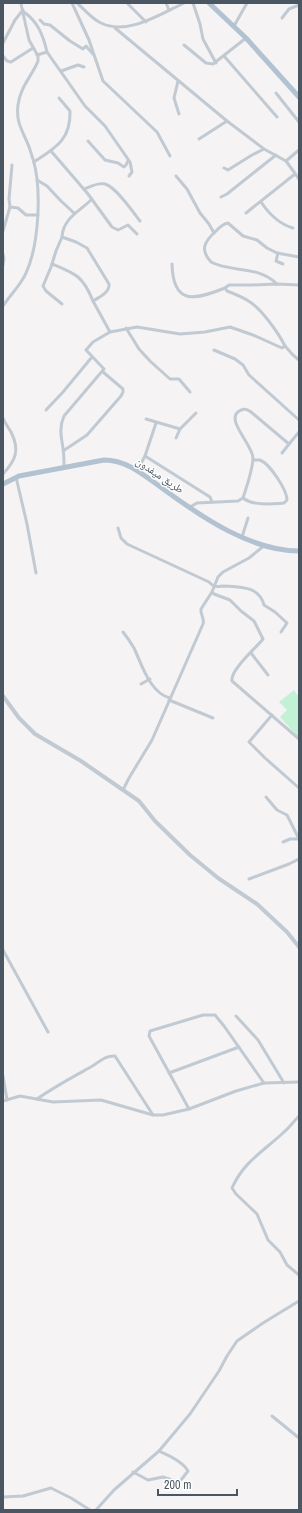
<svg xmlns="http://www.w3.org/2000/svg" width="302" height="1513" viewBox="0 0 302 1513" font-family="'Archivo Narrow','Noto Naskh Arabic',sans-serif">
<rect width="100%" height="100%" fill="#f5f3f3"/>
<!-- green -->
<path fill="#c3f1d5" d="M294,690L299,697V738L280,717L287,710L279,702Z"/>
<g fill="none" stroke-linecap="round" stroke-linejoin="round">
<!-- minor -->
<g stroke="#c1cad2" stroke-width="3">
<path d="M72,3L89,40L103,81L157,132L170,156"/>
<path d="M77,3C85,10 92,19 101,23C127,36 161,14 184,3"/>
<path d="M127,3L146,22"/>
<path d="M166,3L169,10"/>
<path d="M193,3L200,24L203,39L216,63"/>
<path d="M24,12C38,22 43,35 47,52"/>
<path d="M282,18L289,9L299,5"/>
<path d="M40,20L44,24L50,25L70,41L83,49L86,46L93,54"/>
<path d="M234,26L247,3"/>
<path d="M115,28L227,121L264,149L286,161L299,179"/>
<path d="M3,43L15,20L23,10"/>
<path d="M184,45L206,63L213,64L246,38"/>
<path d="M37,55L47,52L85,106L105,126L130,162L132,172L129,176"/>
<path d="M3,56L7,61L11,62L33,48"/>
<path d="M224,56L277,117"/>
<path d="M61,71L78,65L84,67"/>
<path d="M178,81L174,98L179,114"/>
<path d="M276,93L299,122"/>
<path d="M199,139L227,121"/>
<path d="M88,141L105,160L118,163L124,167L126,165L128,161"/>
<path d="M51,151L88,194L112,227L118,230L128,225L137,234"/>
<path d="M286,161L299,150"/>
<path d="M34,162C55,148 71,140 70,111L59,98"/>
<path d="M224,168L228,170L252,155L264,149"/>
<path d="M176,176L187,189L200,213L209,224L214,233"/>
<path d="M37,180L47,186L61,201L74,213"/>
<path d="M84,189C90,187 98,182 105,184C116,187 133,212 140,221"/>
<path d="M221,197L227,194L276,155"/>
<path d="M261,202C269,214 279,224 293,228"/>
<path d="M10,207L9,199L12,165"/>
<path d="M246,213L295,174"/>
<path d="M3,231L10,207L18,208L26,215H38"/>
<path d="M278,253L276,261L283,264"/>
<path d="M3,254L4,258L3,265"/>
<path d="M52,264C76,274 83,276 93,301C100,297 110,292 109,284L87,248L76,242L62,237C63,218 80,211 91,200"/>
<path d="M172,264C173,306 195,300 225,288"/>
<path d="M277,284C258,265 232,273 211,262C200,250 204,242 215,232C219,228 222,224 228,223L243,236L257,240L267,248L277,253L299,257"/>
<path d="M93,301L110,332"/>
<path d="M62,304L46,291L43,286L51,267L56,251L62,237"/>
<path d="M3,306C10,295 21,285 26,273C39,245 42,189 33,159C31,154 30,148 27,142C21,128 16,121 18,105C20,87 32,76 38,61V56L29,40L21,4L22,3"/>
<path d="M126,328L139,349L150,361L170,379H179L190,392"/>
<path d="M285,346L293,355L299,360"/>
<path d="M214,350L235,359L243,365L249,375L299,420"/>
<path d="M46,410L63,392L92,357"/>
<path d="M3,418C5,423 8,427 11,432C20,450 16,460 3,474"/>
<path d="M146,419L180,429L196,413"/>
<path d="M176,438L180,429"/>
<path d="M289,444L299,432"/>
<path d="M63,451L87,435L121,396L123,392V389L103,372"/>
<path d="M145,456L210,497L212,502"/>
<path d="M64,467C64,461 64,454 63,448C61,436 59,427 64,416L104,369L86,350L93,342L110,332L137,327L180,334L205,332L230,327L253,335L282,348L285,346C278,332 262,310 250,302C243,297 235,294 227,291L225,288L229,285H251L277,284L299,285"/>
<path d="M137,471L145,456L156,423"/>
<path d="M16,477L27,524L36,573"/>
<path d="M243,498C253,506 272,504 284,503L287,500C287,490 270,464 260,460C258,460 255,460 253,460"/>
<path d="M190,507L197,503L238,501L243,498C246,489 253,467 253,458C253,445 225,420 239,411C244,408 247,409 251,412L289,444L282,453"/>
<path d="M118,528L121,538L127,544L209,582C210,583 212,585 214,586C216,587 221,586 224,586C240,587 259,586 264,605L275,612L287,623L281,632"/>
<path d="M242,537L248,518"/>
<path d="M212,592L214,594L230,600L241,611L254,621L263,639C256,648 230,670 232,681L299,739"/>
<path d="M123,632C127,637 131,643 134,648C142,665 150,693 170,698"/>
<path d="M251,653L268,675"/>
<path d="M141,684L150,679"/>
<path d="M169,700L213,718"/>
<path d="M272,715L249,742L265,758L299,788"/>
<path d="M123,790L129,778L152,740L203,624C205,619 200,614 201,609L212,592L218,577L223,572L249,558L265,545"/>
<path d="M266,797L277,810L287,815L299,839"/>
<path d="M283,842L290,839H299"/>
<path d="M249,879L289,864L299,859"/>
<path d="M3,950L48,1032"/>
<path d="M236,1016L258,1040L284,1083"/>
<path d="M169,1073L239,1047"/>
<path d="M3,1076L7,1100"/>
<path d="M37,1099C54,1087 71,1078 89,1068C97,1064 105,1055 115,1056L153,1115"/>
<path d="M3,1101L20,1096L53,1102L101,1100L153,1115H163L189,1109L236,1091L264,1083L299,1082"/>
<path d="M189,1109L149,1036L150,1031L203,1015H215L224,1026L264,1083"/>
<path d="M299,1116C294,1121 290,1127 284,1132C264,1151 244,1161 232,1188L236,1194L257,1214L268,1240L280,1252L287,1265L299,1275"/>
<path d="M272,1416L299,1438"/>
<path d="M133,1472L148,1480L163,1477L175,1481L181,1480L188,1471C182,1461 169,1456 159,1451"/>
<path d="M3,1497L23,1496L51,1488L71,1498L90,1510"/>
<path d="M96,1510L114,1490L159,1451L190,1414L219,1371L227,1356L237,1341L263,1323L299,1301"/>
</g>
<!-- tertiary -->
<path stroke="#c1cad2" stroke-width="4" d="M3,696L19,718L35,734L81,761L139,801L155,821L190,855L218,878L257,904L287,932L299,947"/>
<!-- primary -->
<g stroke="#b3c2d1" stroke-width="5">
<path d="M209,3L246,38L299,97"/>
<path d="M3,484L19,476L104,460C129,460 147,478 166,491C203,518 252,551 299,551"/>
</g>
</g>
<g text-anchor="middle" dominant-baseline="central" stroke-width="3" stroke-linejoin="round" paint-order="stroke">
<!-- street labels -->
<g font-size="11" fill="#4a5661" stroke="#fff">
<text transform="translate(160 475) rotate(34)">طريق ميفدون</text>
</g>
</g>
<!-- border -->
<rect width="302" height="1513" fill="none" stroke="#4a5661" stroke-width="8"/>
<!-- scale -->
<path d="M158 1489v6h79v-6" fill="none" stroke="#4a5661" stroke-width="2"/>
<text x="164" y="1489" font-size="12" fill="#4a5661" stroke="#ffffff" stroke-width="3" paint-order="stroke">200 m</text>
</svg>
